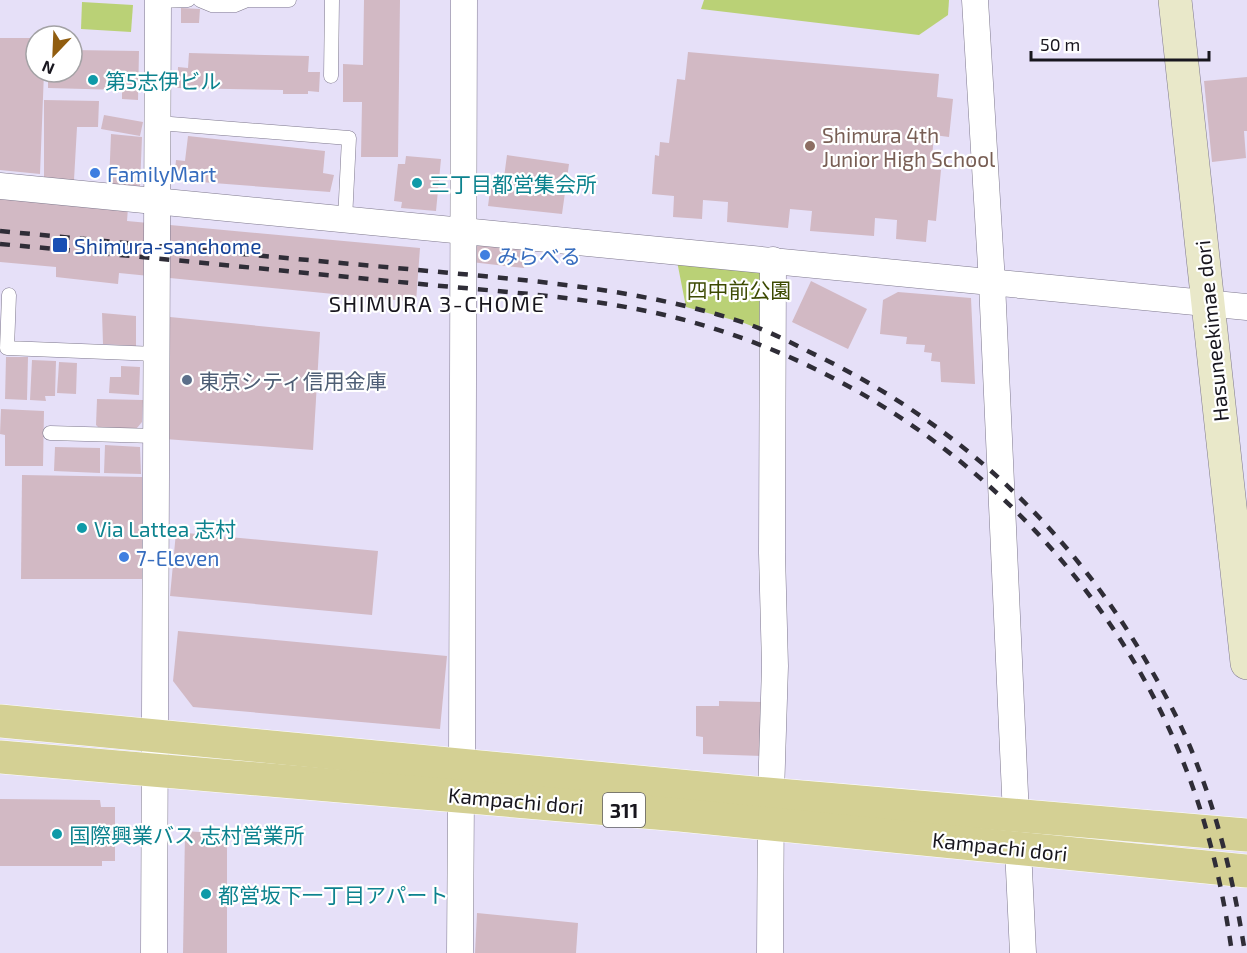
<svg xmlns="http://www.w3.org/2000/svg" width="1247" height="953" viewBox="0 0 1247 953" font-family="'Exo 2','Noto Sans JP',sans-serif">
<rect width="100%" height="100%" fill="#e6e0f8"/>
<!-- green -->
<g fill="#bad176">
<path d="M704,0H949L948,15L919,35L701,9Z"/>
<path d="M82,2L133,5L131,32L81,29Z"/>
<path d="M675,251L773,260L772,334L744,323L686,307Z"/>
</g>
<!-- building -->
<g fill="#d2b9c4">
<path d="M364,0H400L398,157H361L362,102H343V64L363,65Z"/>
<path d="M181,8L200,9L199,23H181Z"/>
<path d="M0,38H36V72H44L40,174L0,170Z"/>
<path d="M72,50L139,51L138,100L122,99V90L48,88V72H72Z"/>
<path d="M688,52L939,74L937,97L953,99L949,137L934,135L931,169L941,170L936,221L928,220L926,242L896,239L897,220L875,218L874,236L810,231L812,211L790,209L788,228L727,222L728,202L703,200L702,219L673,217L674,196L652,194L655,155L659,156L660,142L669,143L677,79L685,80Z"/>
<path d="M189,53L309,56L308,72H320L319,92L308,91V94H283V90L177,88L178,67L188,68Z"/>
<path d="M1247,77V131H1244L1246,158L1212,162L1204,81Z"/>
<path d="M44,100L99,101L98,127H77L74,180L69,182L44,178Z"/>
<path d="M104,115L143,122L140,136L101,129Z"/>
<path d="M111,134L142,137L140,186L109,184Z"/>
<path d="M188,136L325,151L323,173L334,175L330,192L174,180L176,160L185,161Z"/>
<path d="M507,155L569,164L562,214L488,206L491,183L503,185Z"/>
<path d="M406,156L441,159L436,211L401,208L402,202L394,201L398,164H405Z"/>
<path d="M0,197L128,208L127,221L420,248L416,302L119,273L118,284L56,277V267L0,262Z"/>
<path d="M482,239L528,247L524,268L471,262L472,252Z"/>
<path d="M811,281L867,309L848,349L792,322Z"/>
<path d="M898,292L971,298L975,384L941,382L940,362L931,361L932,353L924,352L925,345L906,344L907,337L880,334L883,300Z"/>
<path d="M102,313L136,316V346L103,344Z"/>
<path d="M170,317L320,332L313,450L165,439Z"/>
<path d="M6,357H28L27,400L5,399Z"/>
<path d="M32,360L56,361L55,396H45L46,401L30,400Z"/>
<path d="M59,362L77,363L76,394L57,393Z"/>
<path d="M121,366L140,367L139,395L109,393L110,377H121Z"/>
<path d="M97,399L143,400L142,422L137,428H99L96,425Z"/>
<path d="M1,409L44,411L43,466H5V435L0,434Z"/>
<path d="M105,445L140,447L141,474L104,473Z"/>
<path d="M55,447L100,448V473L54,471Z"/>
<path d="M22,475L142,477V579H21Z"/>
<path d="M176,532L378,551L372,615L170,596Z"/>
<path d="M178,631L447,656L440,729L193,707L173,681Z"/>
<path d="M719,701L763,702L762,756L703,754V737L696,736V706H719Z"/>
<path d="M0,799L100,800L101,807H115V861H102V866H0Z"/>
<path d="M185,831L227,834V953H183Z"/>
<path d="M477,913L578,923L576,953H475Z"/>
</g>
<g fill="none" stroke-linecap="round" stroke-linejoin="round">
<defs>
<g id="lane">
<path d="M200,0L212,5H235L247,0H289"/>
<path d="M158,1L188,0"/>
<path d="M331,76L332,0"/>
<path d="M158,123L349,138L345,220"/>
<path d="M9,295L7,348L156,354"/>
<path d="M50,433L155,436"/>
</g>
<g id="street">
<path d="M975,0L992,283L1016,816"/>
<path d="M0,186L1247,307"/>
<path d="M462,765L464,0"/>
<path d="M1018,849L1023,953"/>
<path d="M154,953L158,0"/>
<path d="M460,953L461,795"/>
<path d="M770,953L771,794L775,666L772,553L773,260"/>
</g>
<path id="secondary" d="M1175,0L1247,663"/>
<g id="primary">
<path d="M0,721L732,791L1247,835"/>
<path d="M0,757L680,815L1247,871"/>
</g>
</defs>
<!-- lane casing -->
<use href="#lane" stroke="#7e788d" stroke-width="15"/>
<!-- street casing -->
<use href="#street" stroke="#7e788d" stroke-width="27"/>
<!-- secondary casing -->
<use href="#secondary" stroke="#7e788d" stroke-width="34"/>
<!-- primary casing -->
<use href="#primary" stroke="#fff" stroke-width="34"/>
<!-- lane -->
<use href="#lane" stroke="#fff" stroke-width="14"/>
<!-- street -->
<use href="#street" stroke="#fff" stroke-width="26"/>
<!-- secondary -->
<use href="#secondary" stroke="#e9e8c9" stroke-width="33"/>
<!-- primary -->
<use href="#primary" stroke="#d4d094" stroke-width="33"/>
<!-- rail -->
<g stroke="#2f2d37" stroke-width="4.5" stroke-dasharray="10 10" stroke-linecap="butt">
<path d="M0,231C136,244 272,257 408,269C521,280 639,287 748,324C776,334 801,348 828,361C967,431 1077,537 1153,673C1170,703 1186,734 1198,767C1221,827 1235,889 1245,953"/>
<path d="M0,244C137,256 274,270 410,283C499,292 591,296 677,318C906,377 1101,548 1186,769C1209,828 1223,890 1232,953"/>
</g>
</g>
<!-- markers -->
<g fill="#0f9aa8" stroke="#fff" stroke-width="2">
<circle cx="93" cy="80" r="6"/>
<circle cx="417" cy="183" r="6"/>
<circle cx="82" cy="528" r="6"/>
<circle cx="57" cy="834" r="6"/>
<circle cx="206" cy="894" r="6"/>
</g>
<circle fill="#8d6e63" stroke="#fff" stroke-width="2" cx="810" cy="146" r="6"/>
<g fill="#3f7fe0" stroke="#fff" stroke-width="2">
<circle cx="95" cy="173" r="6"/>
<circle cx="485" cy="255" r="6"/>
<circle cx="124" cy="557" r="6"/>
</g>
<rect fill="#1a4fb4" stroke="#fff" stroke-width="2" x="52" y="237" width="16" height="16" rx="3"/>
<circle fill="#5c6f8a" stroke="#fff" stroke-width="2" cx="187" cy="380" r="6"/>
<g text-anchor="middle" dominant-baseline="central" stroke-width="4.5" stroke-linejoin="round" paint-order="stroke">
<!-- shield labels -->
<rect fill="#fff" stroke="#5d5c62" stroke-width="1.5" x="603" y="793" width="42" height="34" rx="4.5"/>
<g font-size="20" font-weight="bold" fill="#18161e">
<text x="624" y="810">311</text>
</g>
<!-- culture labels -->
<g font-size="21" fill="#0d838f" stroke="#fff" text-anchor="start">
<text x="105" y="80">第5志伊ビル</text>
<text x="429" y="183">三丁目都営集会所</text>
<text x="94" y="528">Via Lattea 志村</text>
<text x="69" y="834">国際興業バス 志村営業所</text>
<text x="218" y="894">都営坂下一丁目アパート</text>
</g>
<!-- education labels -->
<g font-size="21" fill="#785e54" stroke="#fff" text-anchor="start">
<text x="822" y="134">Shimura 4th<tspan x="822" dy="24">Junior High School</tspan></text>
</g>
<!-- shop labels -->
<g font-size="21" fill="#366cbe" stroke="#fff" text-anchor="start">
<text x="107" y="173">FamilyMart</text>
<text x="497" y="255">みらべる</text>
<text x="136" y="557">7-Eleven</text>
</g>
<!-- transit labels -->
<g font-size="21" fill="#164399" stroke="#fff" text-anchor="start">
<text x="74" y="245">Shimura-sanchome</text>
</g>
<!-- park labels -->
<g font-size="21" fill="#3d4a02" stroke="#fff">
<text x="739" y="289">四中前公園</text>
</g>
<!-- street labels -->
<g font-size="21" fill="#18161e" stroke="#fff">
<text transform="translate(1211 331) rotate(-96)">Hasuneekimae dori</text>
<text transform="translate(516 800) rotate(5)">Kampachi dori</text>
<text transform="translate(1000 846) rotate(6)">Kampachi dori</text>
</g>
<!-- service labels -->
<g font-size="21" fill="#4e5e75" stroke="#fff" text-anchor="start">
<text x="199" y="380">東京シティ信用金庫</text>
</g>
<!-- neighbourhood labels -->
<g font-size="22" letter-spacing="1.5" fill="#18161e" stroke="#fff">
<text x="437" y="303">SHIMURA 3-CHOME</text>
</g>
</g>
<!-- north arrow -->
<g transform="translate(54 54) rotate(203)"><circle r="28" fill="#ffffff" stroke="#a3a2a5" stroke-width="1.5"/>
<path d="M0-4.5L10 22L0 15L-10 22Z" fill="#915d0f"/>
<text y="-9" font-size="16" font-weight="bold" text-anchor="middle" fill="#18161e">N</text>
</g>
<!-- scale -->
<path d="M1031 51v9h178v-9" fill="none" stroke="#18161e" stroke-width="3"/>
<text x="1040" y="51" font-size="18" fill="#18161e" stroke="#ffffff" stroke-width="4.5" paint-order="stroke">50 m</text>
</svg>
